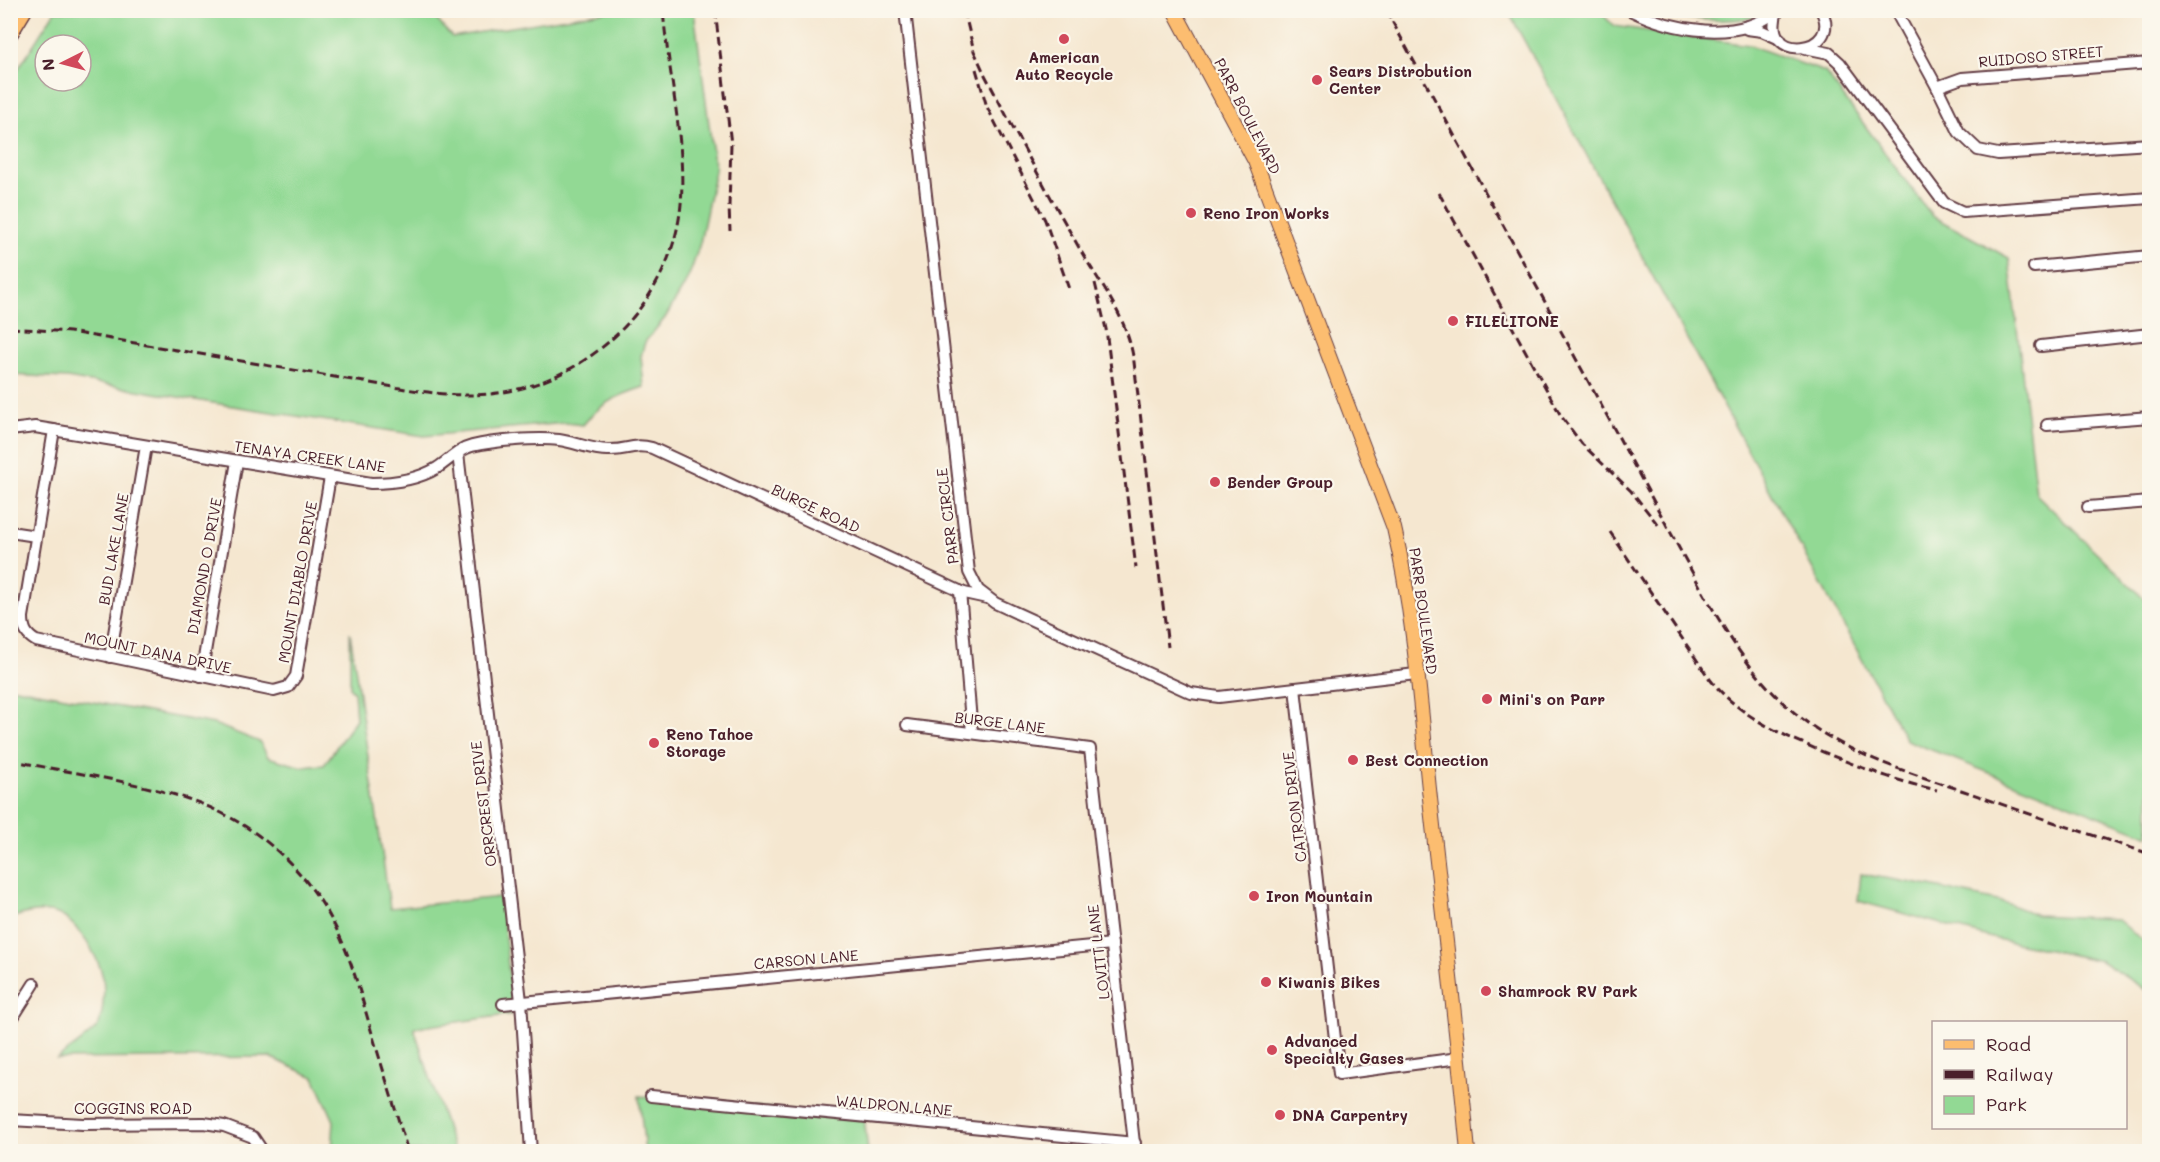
<svg xmlns="http://www.w3.org/2000/svg" width="2160" height="1162" viewBox="0 0 2160 1162" font-family="Mali,sans-serif">
<rect width="100%" height="100%" fill="#fbf7ec"/>
<filter id="ink" filterUnits="userSpaceOnUse"><feTurbulence type="fractalNoise" baseFrequency=".0167" numOctaves="2"/><feDisplacementMap in="SourceGraphic" scale="12" xChannelSelector="R" yChannelSelector="G"/><feConvolveMatrix kernelMatrix="1 2 1 2 8 2 1 2 1" color-interpolation-filters="sRGB"/></filter>
<filter id="wash" filterUnits="userSpaceOnUse"><feTurbulence type="fractalNoise" baseFrequency=".008" numOctaves="4" result="noise"/><feDisplacementMap in="SourceGraphic" scale="24" xChannelSelector="R" yChannelSelector="G"/><feGaussianBlur stdDeviation="1.35" result="paint"/><feColorMatrix in="noise" values="0 0 0 0 0 0 0 0 0 0 0 0 0 0 0 0 0 1.4 0 .05"/><feComposite in="paint" operator="in"/></filter>
<g filter="url(#wash)">
<rect width="100%" height="100%" fill="#f5e7d0"/>
<!-- green -->
<g fill="#92d994" stroke="#6e7c60" stroke-width="1.5" fill-rule="evenodd">
<path d="M55,11H429L452,37L608,11H694L715,170L700,243L692,268L684,286L665,318L645,342L641,356L644,387C616,396 601,403 583,425L566,423L424,436L207,402L67,378L11,375V80ZM45,45H81V81H45Z"/>
<path d="M1508,11H1599L1614,26L1749,45L1825,72L1932,216L2009,258L2036,494L2149,603V836L1906,740Z"/>
<path d="M1659,11H1765L1764,14C1740,24 1684,21 1659,11Z"/>
<path d="M350,632L390,908L501,897L513,1014L414,1028L454,1151H332L334,1121L314,1077L270,1057L57,1059C67,1051 94,1034 99,1024C103,1012 105,990 103,978C99,958 79,924 60,915C44,908 26,913 11,918L10,687L214,724L260,742L268,757L302,767L324,765L356,719L354,692L350,688Z"/>
<path d="M1861,874L1930,886L2006,903L2037,915L2117,919L2149,946V992L2101,961L1992,938L1858,901Z"/>
<path d="M639,1096L864,1117L868,1151H645Z"/>
</g>
</g>
<g filter="url(#ink)">
<g fill="none" stroke-linecap="round" stroke-linejoin="round">
<defs>
<g id="minor">
<path d="M905,10L969,572L978,590L995,603L1191,693L1219,697L1416,674"/>
<path d="M1630,10C1673,31 1737,43 1777,11"/>
<path d="M1895,10L1937,87L1959,132L1978,150L1998,154L2150,144"/>
<path d="M1777,11C1759,65 1845,54 1821,10"/>
<path d="M1747,29L1762,31L1780,39"/>
<path d="M1805,48L1829,53L1840,63L1944,203L1963,212L2150,198"/>
<path d="M1937,87L1962,78L2150,63"/>
<path d="M2034,267L2150,256"/>
<path d="M2041,346L2150,334"/>
<path d="M2047,425L2150,417"/>
<path d="M10,430L35,427L371,483C394,483 417,480 437,468C448,461 459,449 472,446C493,441 538,437 559,440C575,442 591,450 608,450C627,451 632,443 652,448L964,593L987,598"/>
<path d="M54,430L23,617C23,629 26,635 36,641L274,691L288,687L296,676L330,477"/>
<path d="M458,453L521,1001L531,1152"/>
<path d="M2088,507L2150,502"/>
<path d="M10,532L36,536"/>
<path d="M960,591L972,733"/>
<path d="M110,657L146,446"/>
<path d="M201,676L237,461"/>
<path d="M1295,688L1339,1074L1459,1058"/>
<path d="M907,725C968,733 1029,740 1090,749L1135,1152"/>
<path d="M503,1004L1112,944"/>
<path d="M10,1022L34,984"/>
<path d="M651,1096L1135,1143"/>
<path d="M10,1120L83,1124L204,1123L224,1126L253,1137L263,1152"/>
</g>
<path id="major" d="M1174,10L1255,161L1394,528C1414,613 1420,702 1429,789C1442,910 1457,1030 1468,1152"/>
<path id="highway" d="M10,33L24,10"/>
</defs>
<!-- minor casing -->
<use href="#minor" stroke="#643d44" stroke-width="14"/>
<!-- major casing -->
<use href="#major" stroke="#643d44" stroke-width="16"/>
<!-- highway casing -->
<use href="#highway" stroke="#643d44" stroke-width="18"/>
<!-- minor -->
<use href="#minor" stroke="#fff" stroke-width="10"/>
<!-- major -->
<use href="#major" stroke="#fcbd6f" stroke-width="14"/>
<!-- highway -->
<use href="#highway" stroke="#fcbd6f" stroke-width="15"/>
<!-- rail -->
<g stroke="#4a1f2b" stroke-width="3" stroke-dasharray="9 4.5" stroke-linecap="butt">
<path d="M715,10L731,144L729,206L730,231"/>
<path d="M964,10L974,51L985,75C1015,132 1045,188 1077,244C1099,284 1127,314 1134,362L1168,647"/>
<path d="M1386,10L1703,592C1729,638 1755,680 1796,714C1845,754 1905,771 1964,791C2026,813 2088,834 2150,854"/>
<path d="M976,69L987,107L1045,220L1070,292"/>
<path d="M1439,193L1561,416L1582,444L1631,491L1659,526"/>
<path d="M1095,283L1106,329L1136,568"/>
<path d="M10,328L70,332L400,388C430,393 460,397 490,394C588,384 672,303 681,204C686,144 668,72 663,10"/>
<path d="M1610,532L1709,678C1740,718 1783,735 1828,754C1864,769 1899,782 1937,790"/>
<path d="M10,760C69,773 132,780 188,799C257,822 312,873 341,939C354,968 362,999 371,1030C383,1070 396,1111 408,1152"/>
</g>
</g>
</g>
<!-- markers -->
<g fill="#d1495b" stroke="#fbf7ec" stroke-width="2">
<circle cx="1064" cy="39" r="6"/>
<circle cx="1317" cy="80" r="6"/>
<circle cx="1191" cy="213" r="6"/>
<circle cx="1453" cy="321" r="6"/>
<circle cx="1215" cy="482" r="6"/>
<circle cx="1487" cy="699" r="6"/>
<circle cx="654" cy="743" r="6"/>
<circle cx="1353" cy="760" r="6"/>
<circle cx="1254" cy="896" r="6"/>
<circle cx="1266" cy="982" r="6"/>
<circle cx="1486" cy="991" r="6"/>
<circle cx="1272" cy="1050" r="6"/>
<circle cx="1280" cy="1115" r="6"/>
</g>
<g text-anchor="middle" dominant-baseline="central" stroke-width="4.5" stroke-linejoin="round" paint-order="stroke">
<!-- street labels -->
<g font-size="15" fill="#4a1f2b" stroke="#fbf7ec">
<text transform="translate(2041 56) rotate(-5)">RUIDOSO STREET</text>
<text transform="translate(1248 116) rotate(63)">PARR BOULEVARD</text>
<text transform="translate(310 456) rotate(8)">TENAYA CREEK LANE</text>
<text transform="translate(816 508) rotate(25)">BURGE ROAD</text>
<text transform="translate(947 516) rotate(-97)">PARR CIRCLE</text>
<text transform="translate(113 549) rotate(-80)">BUD LAKE LANE</text>
<text transform="translate(204 566) rotate(-80)">DIAMOND O DRIVE</text>
<text transform="translate(297 582) rotate(-80)">MOUNT DIABLO DRIVE</text>
<text transform="translate(1424 611) rotate(82)">PARR BOULEVARD</text>
<text transform="translate(158 652) rotate(12)">MOUNT DANA DRIVE</text>
<text transform="translate(1000 722) rotate(7)">BURGE LANE</text>
<text transform="translate(483 804) rotate(-97)">ORRCREST DRIVE</text>
<text transform="translate(1294 807) rotate(-97)">CATRON DRIVE</text>
<text transform="translate(1098 952) rotate(-97)">LOVITT LANE</text>
<text transform="translate(806 959) rotate(-5)">CARSON LANE</text>
<text transform="translate(894 1105) rotate(5)">WALDRON LANE</text>
<text x="133" y="1108">COGGINS ROAD</text>
</g>
<!-- poi labels -->
<g font-size="15" font-weight="bold" fill="#4a1f2b" stroke="#fbf7ec" text-anchor="start">
<text x="1064" y="57" text-anchor="middle">American<tspan x="1064" dy="17">Auto Recycle</tspan></text>
<text x="1329" y="71">Sears Distrobution<tspan x="1329" dy="17">Center</tspan></text>
<text x="1203" y="213">Reno Iron Works</text>
<text x="1465" y="321">FILELITONE</text>
<text x="1227" y="482">Bender Group</text>
<text x="1499" y="699">Mini's on Parr</text>
<text x="666" y="734">Reno Tahoe<tspan x="666" dy="17">Storage</tspan></text>
<text x="1365" y="760">Best Connection</text>
<text x="1266" y="896">Iron Mountain</text>
<text x="1278" y="982">Kiwanis Bikes</text>
<text x="1498" y="991">Shamrock RV Park</text>
<text x="1284" y="1041">Advanced<tspan x="1284" dy="17">Specialty Gases</tspan></text>
<text x="1292" y="1115">DNA Carpentry</text>
</g>
</g>
<!-- margin -->
<rect width="2160" height="1162" fill="none" stroke="#fbf7ec" stroke-width="36"/>
<!-- legend -->
<rect x="1932" y="1021" width="195" height="108" fill="#fbf7ec" stroke="#b4a19f" stroke-width="1.5"/>
<rect x="1944" y="1040" width="30" height="9" fill="#fcbd6f" stroke="#b4a19f" stroke-width="1.5"/>
<text x="1986" y="1051" font-size="18" fill="#4a1f2b">Road</text>
<rect x="1944" y="1070" width="30" height="9" fill="#4a1f2b" stroke="#b4a19f" stroke-width="1.5"/>
<text x="1986" y="1081" font-size="18" fill="#4a1f2b">Railway</text>
<rect x="1944" y="1096" width="30" height="18" fill="#92d994" stroke="#b4a19f" stroke-width="1.5"/>
<text x="1986" y="1111" font-size="18" fill="#4a1f2b">Park</text>
<!-- north arrow -->
<g transform="translate(63 63) rotate(264)"><circle r="28" fill="#fbf7ec" stroke="#b4a19f" stroke-width="1.5"/>
<path d="M0-4.5L10 22L0 15L-10 22Z" fill="#d1495b"/>
<text y="-9" font-size="16" font-weight="bold" text-anchor="middle" fill="#4a1f2b">N</text>
</g>
</svg>
